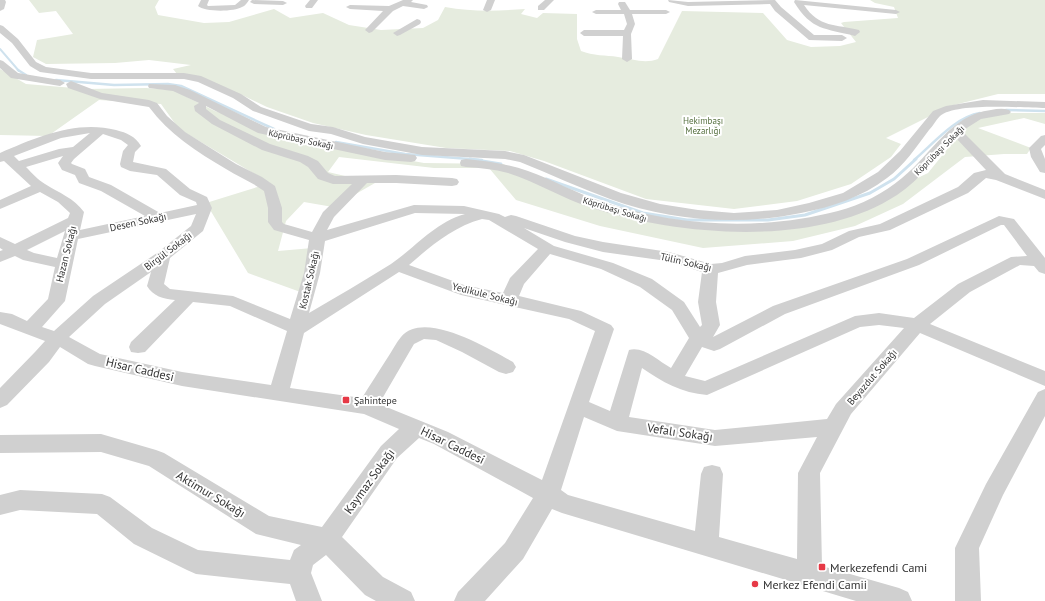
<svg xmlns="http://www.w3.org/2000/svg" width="1045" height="601" viewBox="0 0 1045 601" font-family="'PT Sans',sans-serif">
<rect width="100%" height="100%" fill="#fff"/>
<!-- green -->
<g fill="#e6ecdf">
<path d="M29,0H159L155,7L158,15L204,23L229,22L274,9L290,18L323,13L349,25L381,30L423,28L438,20L445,7C472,12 498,11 525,9L521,14L537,18L543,13L577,14V39L581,51C593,56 606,55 618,57C632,59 645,64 658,59L682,11L763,13L787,40L811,47L840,46L856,42L841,23L844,22L898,18L894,7L875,3L870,0H1045V94H998L950,106L886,138L901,144L891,157L851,184L797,201L734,209L646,199L544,161L510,151L446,148L366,135L313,123L267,107L242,95L177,74L173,69L191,65L149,60L115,63L46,64L33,57L37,40L73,34L56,11L39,13Z"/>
<path d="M0,69L26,84L86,89L146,88L173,90L215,111L307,142L424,163L503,164L622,214L695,228L821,224L928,173L970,121L1001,113H1045V124L1024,118L978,128L1031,148L1027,154H1004L965,157L903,204L855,226L793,241L703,248L600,226L516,200L489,168H434L339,157L328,172L375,183L333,207L304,202L286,221L278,251L324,247L306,294L248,273L206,203L270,183L179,129L161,104L99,100L48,136L0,135Z"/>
</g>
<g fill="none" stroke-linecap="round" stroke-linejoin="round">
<!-- stream-far2 -->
<path stroke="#cfe2ee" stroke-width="2" d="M0,49L19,71"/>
<!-- stream-far1 -->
<g stroke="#cfe2ee" stroke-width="2.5">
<path d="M18,70L26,75"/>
<path d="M56,80L114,85L168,84L181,86L274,129"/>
<path d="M1006,110L1045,111"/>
<path d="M336,142L405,154L482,160"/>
<path d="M914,160C933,144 955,117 980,113"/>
</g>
<!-- stream -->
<g stroke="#cfe2ee" stroke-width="3">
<path d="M470,159L501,164"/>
<path d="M546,179L643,213L687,220H768L805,215L870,193L894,179L916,159"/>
</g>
<!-- minor -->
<g fill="#d0d0d0" fill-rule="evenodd">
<path d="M0,0H5L6,2L4,9L0,11Z"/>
<path d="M201,0H209L207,5L208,6L235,5L241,0H249C247,3 245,6 242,7C234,12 204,12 198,6Z"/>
<path d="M252,0L283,1L287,3L283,5L254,4L250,2Z"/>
<path d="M310,0H318L312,8H306L305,6Z"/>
<path d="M403,0H413L411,2L427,5L428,7L424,9L403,6L393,11L372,32L369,33L365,30L383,11L350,9L346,7L350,5L389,6Z"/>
<path d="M487,0H495L491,10L487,12L483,10Z"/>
<path d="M545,0H554L544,10H538V6Z"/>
<path d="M668,0L688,2L775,0L781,7L814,35H842L847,38L842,41L809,40L775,11L770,4L688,6L669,2Z"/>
<path d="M795,0L896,10L900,12L896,14L804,5C819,28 836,24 859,30L860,32L855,36C825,28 812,31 794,2Z"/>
<path d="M619,2H625L630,10H666L670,12L666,14H632L635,24L631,34L632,59L627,62L622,59L623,36H584L580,33L584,30H624L627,24L624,14H596L592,12L596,10H621L618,4Z"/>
<path d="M417,19L420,20L421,22L420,24L400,35L397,36L393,33Z"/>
<path d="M0,25L3,26L18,39L36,62L46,67L91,73H184L201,76L241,94L261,107L311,124L333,127L365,137L422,147L505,151L524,155L621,193L660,204L698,210L734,213L777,210L809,203L843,193L878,172L900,151L933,111L946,106L983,100L1045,102V108C1023,108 956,102 940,116C936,120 933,126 929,130C916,147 904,166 887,178C862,197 832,207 801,213C738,226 671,221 610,199C580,188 550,174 520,162L505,159L422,155L363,144L331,134L309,131L253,111L233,98L198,82L184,79H91L40,72L30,66L12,43L0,33Z"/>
<path d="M0,60L3,61L18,73L60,80L65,83L60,86L11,78L0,68Z"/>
<path d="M71,81L102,93L149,100L157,103L167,116L185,132L236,164L262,177L275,186L282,208V222L284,224L312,232L323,212L352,184H333L318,179L308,167L300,162L262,150L212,124L195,111L194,106L199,103L173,91L149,88L148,86L149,84L175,85L190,90L266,127L385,152L415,155L417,158L415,161L411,162L385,160L258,133L206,106V109L220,120L270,144L308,156L318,161L328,173L335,176L396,175L452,178L457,179L459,182L457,185L452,186L396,183H367L334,217L327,230L414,205L464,206L499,214L505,217L511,215L516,216L575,236L603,242L669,252L711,264L722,263L745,256L795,250L822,244L849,231L880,224L958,187L974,173L986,170L955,137C936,157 921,179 897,195C816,248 680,236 592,208C563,199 537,182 508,173C494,169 480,168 466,167L461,166L460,163L461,160L466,159C487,161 508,164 528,171C553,180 576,193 600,201C676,227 761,231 838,211C861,205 884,193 902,178C932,154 950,115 991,110C997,109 1003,108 1009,110L1011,112L1009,114L981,119L962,131L1005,174L1045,190V199L996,180L986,178L968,193L890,230L859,237L832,250L801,258L747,265L718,273L716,302L720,325L713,337L773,306L907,259L999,216L1014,219L1045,258V274L1039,272L1034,266L1020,265L970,292L930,324L1045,371V386L920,333L851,414L820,473L822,566L899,588L908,592L912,601H856L562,513L552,509L523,559L485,601H454L458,592L505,543L533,498L434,444L419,438L397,458L342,537L383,577L411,592L415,601H376L365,595L326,555L313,565L311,573L322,601H296L290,584L196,574L187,570L134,544L97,514L20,510L0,515V495L20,490L102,494L110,497L152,528L198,550L290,560L294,550L301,545L256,534L149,466L101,452L0,453V435L101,434L156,450L164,453L269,516L322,527L381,446L399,429L364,414L182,386L95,366L88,364L60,347L49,362L7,405L0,408V388L35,352L45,341L0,324V312L12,314L27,321L48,299L55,267L23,260L15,256L0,262V251L3,250L0,248V237L15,244L68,218L70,213L58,202L40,192L0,209V200L31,186L4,161L0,162V153C37,137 76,120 116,130C127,133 135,136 141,146L135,152L133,162L166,169L190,189L207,197L212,208L203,231L170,258L164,284L170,289L233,296L290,319L304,273L309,240L274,230L268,222V208L264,191C252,182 239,177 226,169C197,152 169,134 149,107L100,99L68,88L66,84ZM90,133L73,147L59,149L19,161L14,156L61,138ZM103,134L121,140L128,145L123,151L120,164L121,167L130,171L157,175L180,195L196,202L197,205L160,213L111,185L89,177L85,169L72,164L71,163L74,159ZM63,156L58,163L62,170L75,175L79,183L101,191L145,216L80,230L84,212C74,198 59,193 45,184C38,180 32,173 26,167ZM415,213L465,214C434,223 416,247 391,264C364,281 336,297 309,313L320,273L325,241ZM196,214L191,226L157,253L93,296L54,331L42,327L65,301L78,239ZM482,219L489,220L538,249L510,278L503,293L464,285L409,265C432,245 453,227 482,219ZM1001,225H1004L1027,256L1011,257L958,284L914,318L879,313L855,316L705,381L685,376L702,347L714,351L720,349L785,314L919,265ZM524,228L565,242L603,252L667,261L702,272L698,302L702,325L700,327L684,302L652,279L613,263L554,246ZM65,231L57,258L34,253L27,250ZM550,254L601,269L640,287L672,310L689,338L671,368C658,361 644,346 629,350L610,411L589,402L614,329L611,325L581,311L519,296L524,284ZM151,272L147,286C153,296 163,299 175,300L131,342L129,347L131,352L138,353L145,352L193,302L230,306L287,331L271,385L182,372L100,354L69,337L105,304ZM399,272L461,295L569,319L595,331L542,480L448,432L379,404L414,344L424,339L436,340L462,352L499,372L506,374L513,372L516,367L513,362C489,349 424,309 401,337C396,343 392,351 388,357C379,371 370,385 362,398L290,388L304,333ZM879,325L904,328L836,404L827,419L715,430L629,417L642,368C662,382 682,393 707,395L860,327ZM584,417L617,431L715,446L817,437L798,473L797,559L719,537L723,474L720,467L712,465L704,467L701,474L695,531L568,495L561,490Z"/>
<path d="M1045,135V145L1041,149L1045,159V173L1040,172L1031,157L1029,148L1041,136Z"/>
<path d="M1045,389V416L1003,495L979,548L981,601H955V548L986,484L1038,392Z"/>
</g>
</g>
<!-- markers -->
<g fill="#e63946" stroke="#fff" stroke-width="1.5">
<rect x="342" y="396" width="8" height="8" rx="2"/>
<rect x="818" y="563" width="8" height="8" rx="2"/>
<circle cx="755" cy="584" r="4"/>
</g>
<g text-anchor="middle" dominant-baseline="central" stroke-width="4" stroke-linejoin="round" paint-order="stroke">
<!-- far-park labels -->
<g font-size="9" fill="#56703f" stroke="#fff">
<text x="703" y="120">Hekimbaşı<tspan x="703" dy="10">Mezarlığı</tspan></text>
</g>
<!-- far-street labels -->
<g font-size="9" fill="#333" stroke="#fff">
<text transform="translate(301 139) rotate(12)">Köprübaşı Sokağı</text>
<text transform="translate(939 150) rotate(-45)">Köprübaşı Sokağı</text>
<text transform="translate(615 209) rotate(17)">Köprübaşı Sokağı</text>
</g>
<!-- street labels -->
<g font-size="10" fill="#333" stroke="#fff">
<text transform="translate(138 222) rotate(-12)">Desen Sokağı</text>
<text transform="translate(168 251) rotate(-37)">Birgül Sokağı</text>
<text transform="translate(66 254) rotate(-76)">Hazan Sokağı</text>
<text transform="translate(686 262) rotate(13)">Tülin Sokağı</text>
<text transform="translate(309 280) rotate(-77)">Kostak Sokağı</text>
<text transform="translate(485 294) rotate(14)">Yedikule Sokağı</text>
<text transform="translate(872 377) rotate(-49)">Beyazdut Sokağı</text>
</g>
<!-- poi labels -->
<g font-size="10" fill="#333" stroke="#fff" text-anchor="start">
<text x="354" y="400">Şahintepe</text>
</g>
<!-- near-street labels -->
<g font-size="12" fill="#333" stroke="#fff">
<text transform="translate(140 369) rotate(13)">Hisar Caddesi</text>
<text transform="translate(680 432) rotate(8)">Vefalı Sokağı</text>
<text transform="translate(453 445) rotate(26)">Hisar Caddesi</text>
<text transform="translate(369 481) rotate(-54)">Kaymaz Sokağı</text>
<text transform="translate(211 494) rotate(31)">Aktimur Sokağı</text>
</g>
<!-- near-poi labels -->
<g font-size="12" fill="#333" stroke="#fff" text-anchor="start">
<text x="830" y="567">Merkezefendi Cami</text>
<text x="763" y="584">Merkez Efendi Camii</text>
</g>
</g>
</svg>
